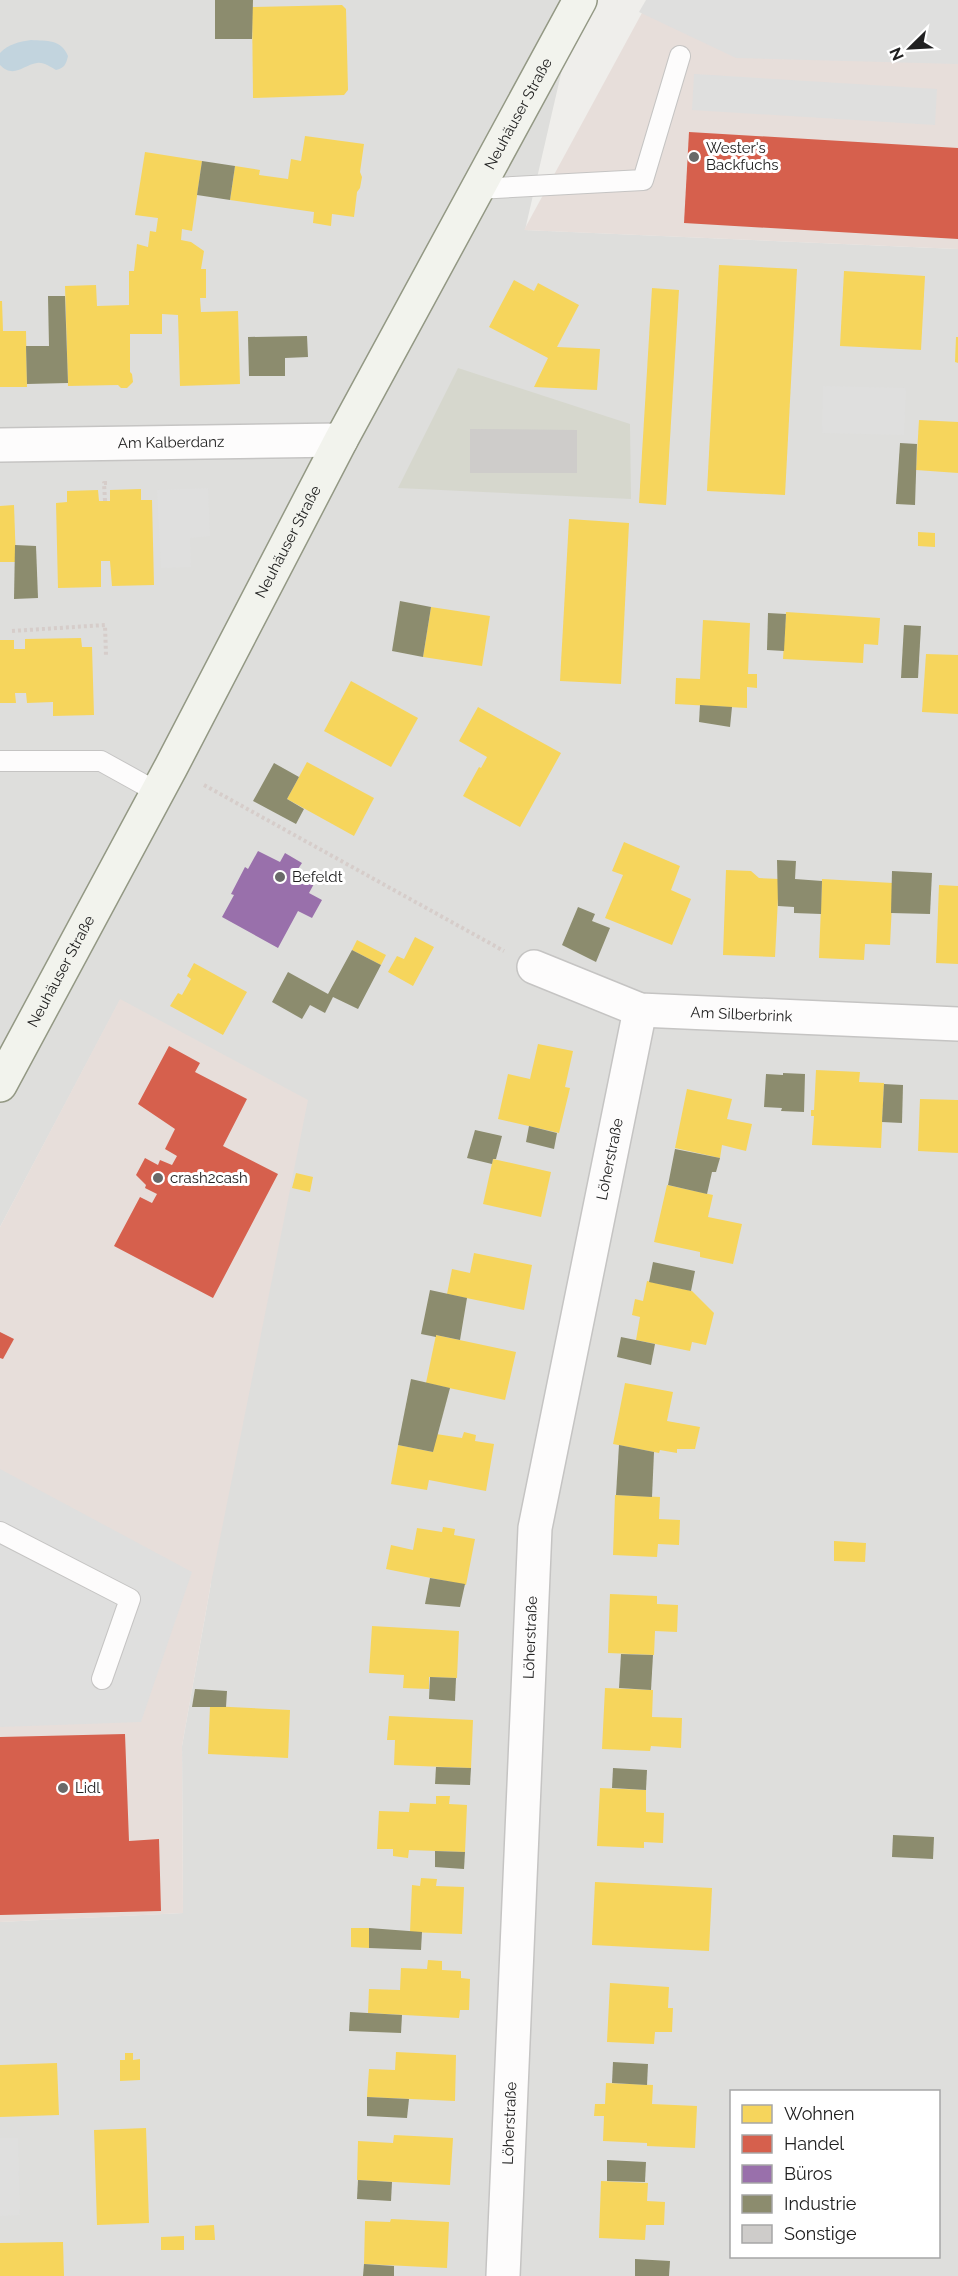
<svg xmlns="http://www.w3.org/2000/svg" width="958" height="2276" viewBox="0 0 958 2276" font-family="Raleway,sans-serif">
<rect width="100%" height="100%" fill="#efeeeb"/>
<!-- residential -->
<path fill="#dededc" fill-rule="evenodd" d="M0,0H578L525,230L958,249V2276H0V1922L183,1913L182,1746L211,1583L120,1000L0,1227ZM732,2092H938V2256H732Z"/>
<!-- commercial -->
<g fill="#e7deda">
<path d="M649,0H958V249L524,230Z"/>
<path d="M120,999L308,1100L211,1583L182,1746L183,1913L0,1922V1227Z"/>
</g>
<!-- construction -->
<path fill="#d6d7cd" d="M458,368L630,424L631,499L398,488Z"/>
<!-- parking -->
<g fill="#dfdfde">
<path d="M646,0H958V64L736,58L639,12Z"/>
<path d="M694,74L937,89L935,125L692,110Z"/>
<path d="M823,386L906,388L904,435L822,433Z"/>
<path d="M208,488L210,536L190,538L191,567L161,568L157,490Z"/>
<path d="M0,1469L192,1572L141,1722L0,1727Z"/>
<path d="M0,2138H18L20,2215L0,2216Z"/>
</g>
<!-- water -->
<path fill="#c2d4de" d="M31,40C47,41 61,39 68,56C66,65 64,68 56,70C50,67 44,62 37,63C23,65 14,79 0,65V53C8,44 19,42 31,40Z"/>
<!-- homes -->
<g fill="#f6d55c">
<path d="M342,5L346,9L348,90L344,95L253,98L252,7Z"/>
<path d="M305,136L364,144L360,172L362,177L360,188L357,192L354,217L332,214L331,226L313,223L314,212L230,200L235,166L260,170L259,175L288,179L291,159L301,161Z"/>
<path d="M145,152L202,161L192,231L182,229L181,240L191,242L204,251L201,269H206V298H200L201,312L238,311L240,384L180,386L178,315L162,314V334H130V372L132,374L133,382L127,388H121L118,385L68,386L65,286L96,285L97,306L129,305V271H134L137,244L148,247L150,231L156,232L158,218L135,215Z"/>
<path d="M719,265L797,269L785,495L707,491Z"/>
<path d="M844,271L925,276L921,350L840,346Z"/>
<path d="M514,280L534,291L538,283L579,305L557,347L600,349L597,390L534,387L548,358L489,327Z"/>
<path d="M652,288L679,290L666,505L639,503Z"/>
<path d="M0,301H2L3,331H26L27,387H0Z"/>
<path d="M956,337H958V363L955,362Z"/>
<path d="M919,420L958,422V473L916,470Z"/>
<path d="M141,489V500H152L154,585L112,586L110,561H101V587L58,588L56,503L67,502V491L98,490L99,501H110V490Z"/>
<path d="M14,505L16,562H0V506Z"/>
<path d="M569,519L629,523L621,684L560,681Z"/>
<path d="M918,532L935,533V547L918,546Z"/>
<path d="M431,607L490,616L482,666L423,657Z"/>
<path d="M786,612L880,618L878,645L864,644L863,663L783,659Z"/>
<path d="M703,620L750,623L748,674H757V688L747,687V708L675,704L676,678L700,679Z"/>
<path d="M81,638L82,647H92L94,715L53,716V702L27,703L26,693H15L16,703H0V640H14V649H25V639Z"/>
<path d="M926,654L958,655V714L922,712Z"/>
<path d="M351,681L418,718L391,767L324,731Z"/>
<path d="M478,707L561,753L520,827L463,796L479,767L481,768L487,757L459,741Z"/>
<path d="M307,762L374,798L354,836L287,799Z"/>
<path d="M624,842L680,866L671,890L691,899L672,945L605,918L623,875L612,871Z"/>
<path d="M726,870L751,871L759,878L779,879L775,957L723,955Z"/>
<path d="M822,879L893,883L890,945L865,944L864,960L819,958Z"/>
<path d="M939,885L958,886V964L936,963Z"/>
<path d="M415,937L434,947L413,986L388,972L397,956L404,959Z"/>
<path d="M357,940L386,955L381,965L352,950Z"/>
<path d="M194,963L247,992L223,1035L170,1006L178,993L182,995L191,979L187,976Z"/>
<path d="M538,1044L573,1051L565,1087L570,1088L559,1133L498,1119L508,1074L530,1079Z"/>
<path d="M816,1070L860,1072L859,1082L884,1083L881,1148L812,1145L814,1116H811V1110H814Z"/>
<path d="M687,1089L732,1099L727,1119L752,1124L746,1151L722,1145L720,1158L675,1148Z"/>
<path d="M920,1099L958,1100V1153L918,1151Z"/>
<path d="M493,1159L551,1172L541,1217L483,1204Z"/>
<path d="M296,1173L313,1177L310,1192L292,1188Z"/>
<path d="M667,1185L713,1195L708,1217L742,1224L733,1264L700,1257V1252L654,1242Z"/>
<path d="M474,1253L532,1265L524,1310L447,1294L452,1269L470,1273Z"/>
<path d="M647,1281L692,1291L714,1313L706,1345L692,1342L690,1351L636,1340L640,1317L632,1315L635,1299L643,1301Z"/>
<path d="M436,1335L516,1352L505,1400L426,1383Z"/>
<path d="M625,1383L673,1392L667,1421L700,1427L695,1449H677V1453L660,1450L659,1453L613,1444Z"/>
<path d="M464,1432L476,1435L475,1441L494,1444L486,1491L429,1480L427,1490L391,1484L398,1445L433,1452L436,1434L462,1438Z"/>
<path d="M615,1495L660,1497L659,1519L680,1520L679,1545L658,1544L657,1557L613,1555Z"/>
<path d="M443,1527L455,1529L454,1535L475,1539L466,1585L386,1569L391,1545L413,1550L417,1528L442,1532Z"/>
<path d="M834,1541L866,1543L865,1562L834,1561Z"/>
<path d="M610,1594L657,1596V1604L678,1605L677,1632L655,1631L654,1655L608,1653Z"/>
<path d="M372,1626L459,1631L457,1678L429,1677V1689L403,1688L404,1675L369,1673Z"/>
<path d="M605,1688L653,1690L652,1717L682,1718L681,1748L651,1746L650,1751L602,1749Z"/>
<path d="M210,1706L290,1710L288,1758L208,1754Z"/>
<path d="M389,1716L473,1720L471,1768L394,1765L395,1740H387Z"/>
<path d="M600,1788L646,1790V1812L664,1813L663,1843L644,1842V1848L597,1846Z"/>
<path d="M436,1796H450L449,1804L467,1805L465,1852L409,1850L408,1858L393,1856V1849H377L379,1811L409,1812L410,1803L436,1804Z"/>
<path d="M421,1878L437,1879L436,1886L464,1887L462,1934L410,1932L412,1885L420,1886Z"/>
<path d="M595,1882L712,1888L709,1951L592,1945Z"/>
<path d="M351,1928H369V1948L351,1947Z"/>
<path d="M428,1960L442,1961V1970L461,1971V1978L470,1979L469,2010H460L459,2018L368,2013L369,1989L400,1990L401,1968L427,1969Z"/>
<path d="M610,1983L669,1987L668,2008H673L672,2032H655L654,2044L607,2042Z"/>
<path d="M396,2052L456,2055L455,2101L367,2097L369,2069L395,2070Z"/>
<path d="M125,2053H133V2060L140,2059V2080L120,2081V2060H125Z"/>
<path d="M57,2063L59,2115L0,2117V2065Z"/>
<path d="M606,2083L653,2085L652,2104L697,2106L695,2148L647,2146V2143L603,2141L604,2116H594L595,2104H605Z"/>
<path d="M146,2128L149,2223L97,2225L94,2130Z"/>
<path d="M394,2135L453,2138L450,2185L357,2180L358,2141L393,2143Z"/>
<path d="M601,2181L648,2183L647,2201L665,2202L664,2225H646L645,2240L599,2238Z"/>
<path d="M391,2219L449,2222L447,2268L364,2264L365,2221L390,2222Z"/>
<path d="M214,2225L215,2240H195V2226Z"/>
<path d="M184,2236V2250H161V2237Z"/>
<path d="M63,2242L64,2276H0V2243Z"/>
</g>
<!-- shops -->
<g fill="#d6604d">
<path d="M689,132L958,148V239L684,223Z"/>
<path d="M169,1046L200,1063L195,1072L247,1099L223,1146L278,1174L213,1298L114,1246L140,1197L152,1203L157,1194L145,1188L146,1185L136,1175L145,1158L158,1165L160,1160L172,1165L177,1156L165,1149L175,1129L138,1104Z"/>
<path d="M0,1332L14,1339L3,1359L0,1358Z"/>
<path d="M125,1734L129,1841L159,1839L161,1911L0,1915V1737Z"/>
</g>
<!-- offices -->
<path fill="#9970ab" d="M258,851L280,862L285,853L302,863L296,872L315,882L309,893L322,900L312,918L298,911L278,948L222,917L234,895L231,894L245,867L248,869Z"/>
<!-- industry -->
<g fill="#8c8c6e">
<path d="M215,0H253L252,39H215Z"/>
<path d="M202,161L235,166L230,200L197,195Z"/>
<path d="M48,296H65L68,383L27,384L26,346H49Z"/>
<path d="M307,336L308,357L285,358V376H249L248,337Z"/>
<path d="M900,443L917,444L915,505L896,504Z"/>
<path d="M15,545L36,546L38,598L14,599Z"/>
<path d="M400,601L431,607L423,657L392,651Z"/>
<path d="M768,613L786,614L784,651L767,650Z"/>
<path d="M904,625L921,626L918,678H901Z"/>
<path d="M700,705L732,707L730,727L699,722Z"/>
<path d="M274,763L299,777L287,799L304,809L296,824L253,801Z"/>
<path d="M777,860L796,861L795,879L822,881L821,914L794,913V907L778,906Z"/>
<path d="M892,871L932,873L930,914L891,913Z"/>
<path d="M578,907L595,914L592,921L610,928L596,962L562,945Z"/>
<path d="M352,950L381,965L358,1009L333,997L325,1013L310,1005L302,1019L272,1002L288,972L328,994Z"/>
<path d="M783,1073L805,1074L804,1112L781,1111L782,1108L764,1107L766,1074L783,1075Z"/>
<path d="M884,1084L903,1085L902,1123L882,1122Z"/>
<path d="M529,1126L557,1133L554,1149L526,1142Z"/>
<path d="M475,1130L502,1136L496,1159H493L492,1164L467,1158Z"/>
<path d="M675,1149L720,1158L716,1172H712L707,1194L668,1185Z"/>
<path d="M653,1262L695,1271L691,1291L649,1282Z"/>
<path d="M430,1290L467,1298L460,1340L436,1335V1337L421,1334Z"/>
<path d="M621,1337L655,1344L651,1365L617,1357Z"/>
<path d="M411,1379L450,1388L433,1452L398,1445Z"/>
<path d="M619,1445L654,1452L652,1497L616,1495Z"/>
<path d="M430,1578L465,1584L460,1607L425,1604Z"/>
<path d="M621,1654L653,1655L651,1690L619,1688Z"/>
<path d="M430,1677L456,1678L455,1701L429,1699Z"/>
<path d="M195,1689L227,1691L226,1707H192Z"/>
<path d="M436,1767L471,1768L470,1785L435,1784Z"/>
<path d="M613,1768L647,1770L646,1790L612,1788Z"/>
<path d="M893,1835L934,1837L933,1859L892,1857Z"/>
<path d="M435,1851L465,1852L464,1869L435,1867Z"/>
<path d="M369,1928L422,1932L421,1950L369,1948Z"/>
<path d="M350,2012L402,2015L401,2033L349,2031Z"/>
<path d="M613,2062L648,2064L647,2085L612,2083Z"/>
<path d="M367,2097L409,2099L407,2118L367,2116Z"/>
<path d="M607,2160L646,2162L645,2182L607,2181Z"/>
<path d="M358,2180L392,2182L391,2201L357,2199Z"/>
<path d="M635,2259L670,2261L669,2276H635Z"/>
<path d="M364,2264L394,2266V2276H363Z"/>
</g>
<!-- building -->
<path fill="#ceccca" d="M470,429L577,430V473H470Z"/>
<g fill="none" stroke-linecap="round" stroke-linejoin="round">
<defs>
<g id="service">
<path d="M477,189L643,180L680,56"/>
<path d="M0,761H101L157,792"/>
<path d="M0,1532L130,1599L102,1679"/>
</g>
<g id="minor">
<path id="s1" d="M0,445L341,440"/>
<path id="s2" d="M534,967L640,1010L958,1024"/>
<path id="s3" d="M503,2276L535,1528L640,1010"/>
</g>
<g id="secondary">
<path id="s4" d="M0,1085L171,767L341,440L580,0"/>
</g>
</defs>
<!-- service casing -->
<use href="#service" stroke="#c5c4c3" stroke-width="22"/>
<!-- minor casing -->
<use href="#minor" stroke="#c5c4c3" stroke-width="36"/>
<!-- secondary casing -->
<use href="#secondary" stroke="#939884" stroke-width="36"/>
<!-- path -->
<g stroke="#d6cdca" stroke-width="4" stroke-dasharray="3 3" stroke-linecap="butt">
<path d="M105,501L104,483H109"/>
<path d="M12,631L105,625L106,656"/>
<path d="M204,785L504,951"/>
</g>
<!-- service -->
<use href="#service" stroke="#fdfcfc" stroke-width="20"/>
<!-- minor -->
<use href="#minor" stroke="#fdfcfc" stroke-width="33"/>
<!-- secondary -->
<use href="#secondary" stroke="#f2f3ed" stroke-width="33"/>
</g>
<!-- markers -->
<g fill="#696968" stroke="#fff" stroke-width="2">
<circle cx="694" cy="157" r="6"/>
<circle cx="280" cy="877" r="6"/>
<circle cx="158" cy="1178" r="6"/>
<circle cx="63" cy="1788" r="6"/>
</g>
<g text-anchor="middle" dominant-baseline="central" stroke-width="6" stroke-linejoin="round" paint-order="stroke">
<!-- street labels -->
<g font-size="15" fill="#212121" stroke="#fff">
<text stroke="none"><textPath href="#s4" startOffset="1101">Neuhäuser Straße</textPath></text>
<text stroke="none"><textPath href="#s1" startOffset="171">Am Kalberdanz</textPath></text>
<text stroke="none"><textPath href="#s4" startOffset="615">Neuhäuser Straße</textPath></text>
<text stroke="none"><textPath href="#s4" startOffset="129">Neuhäuser Straße</textPath></text>
<text stroke="none"><textPath href="#s2" startOffset="216">Am Silberbrink</textPath></text>
<text stroke="none"><textPath href="#s3" startOffset="1125">Löherstraße</textPath></text>
<text stroke="none"><textPath href="#s3" startOffset="639">Löherstraße</textPath></text>
<text stroke="none"><textPath href="#s3" startOffset="153">Löherstraße</textPath></text>
</g>
<!-- poi labels -->
<g font-size="15" fill="#212121" stroke="#fff" text-anchor="start">
<text x="706" y="148">Wester's<tspan x="706" dy="17">Backfuchs</tspan></text>
<text x="292" y="877">Befeldt</text>
<text x="170" y="1178">crash2cash</text>
<text x="75" y="1788">Lidl</text>
</g>
</g>
<!-- legend -->
<rect x="730" y="2090" width="210" height="168" fill="#ffffff" stroke="#a6a6a6" stroke-width="1.5"/>
<rect x="742" y="2105" width="30" height="18" fill="#f6d55c" stroke="#a6a6a6" stroke-width="1.5"/>
<text x="784" y="2120" font-size="18" fill="#212121">Wohnen</text>
<rect x="742" y="2135" width="30" height="18" fill="#d6604d" stroke="#a6a6a6" stroke-width="1.5"/>
<text x="784" y="2150" font-size="18" fill="#212121">Handel</text>
<rect x="742" y="2165" width="30" height="18" fill="#9970ab" stroke="#a6a6a6" stroke-width="1.5"/>
<text x="784" y="2180" font-size="18" fill="#212121">Büros</text>
<rect x="742" y="2195" width="30" height="18" fill="#8c8c6e" stroke="#a6a6a6" stroke-width="1.5"/>
<text x="784" y="2210" font-size="18" fill="#212121">Industrie</text>
<rect x="742" y="2225" width="30" height="18" fill="#ceccca" stroke="#a6a6a6" stroke-width="1.5"/>
<text x="784" y="2240" font-size="18" fill="#212121">Sonstige</text>
<!-- north arrow -->
<g transform="translate(910 48) rotate(246)" stroke="#ffffff" stroke-width="4.5" paint-order="stroke">
<path d="M0-4.5L10 22L0 15L-10 22Z" fill="#212121"/>
<text y="-9" font-size="16" font-weight="bold" text-anchor="middle" fill="#212121">N</text>
</g>
</svg>
